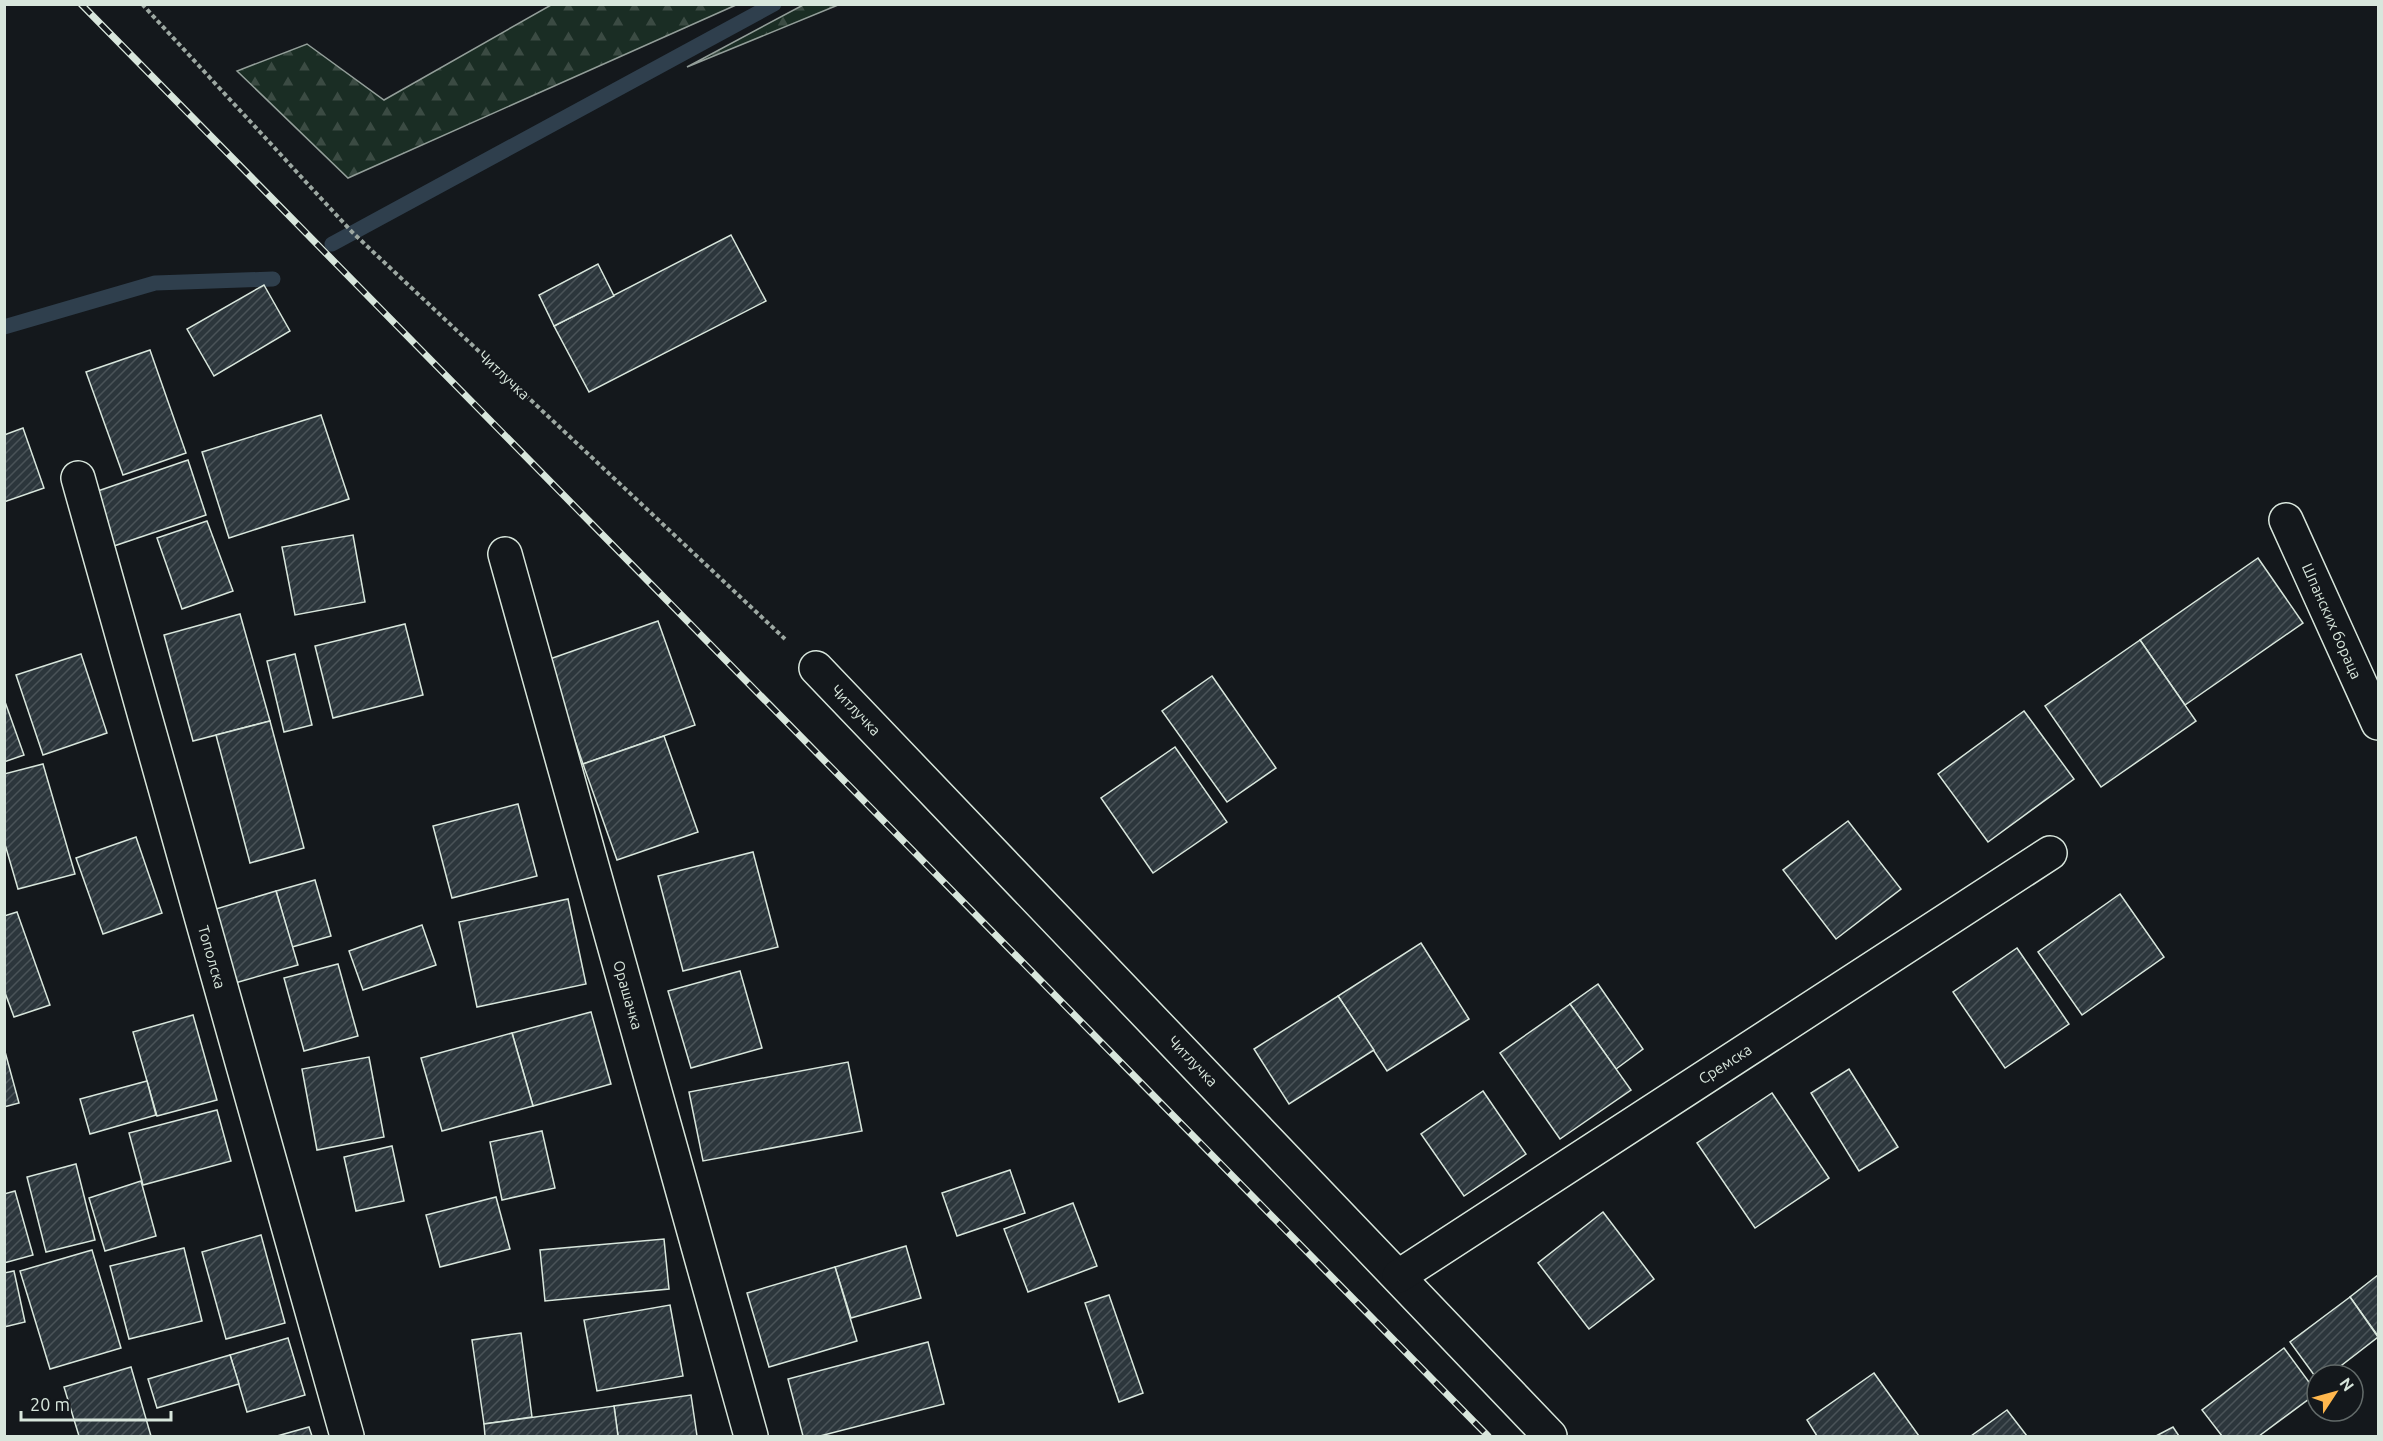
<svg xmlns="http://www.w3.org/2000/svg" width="2383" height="1441" viewBox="0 0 2383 1441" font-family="Ubuntu,sans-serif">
<defs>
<pattern id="forest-firs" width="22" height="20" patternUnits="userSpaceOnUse" patternTransform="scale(1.5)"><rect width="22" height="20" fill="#1a2d24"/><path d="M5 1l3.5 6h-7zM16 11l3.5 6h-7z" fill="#3b4b43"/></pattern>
<pattern id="building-hatch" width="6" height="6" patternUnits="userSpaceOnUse" patternTransform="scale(1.5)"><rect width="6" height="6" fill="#2c363c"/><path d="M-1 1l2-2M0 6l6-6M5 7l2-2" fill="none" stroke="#4a5358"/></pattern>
</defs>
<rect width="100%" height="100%" fill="#14181c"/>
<!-- forest -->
<g fill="url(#forest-firs)" stroke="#939e99" stroke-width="1.5">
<path d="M551,5H736L348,178L237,71L307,44L384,100Z"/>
<path d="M803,5H838L687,67Z"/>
</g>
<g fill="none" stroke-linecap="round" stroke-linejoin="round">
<!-- stream -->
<g stroke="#2f3f4d" stroke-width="15">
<path d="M332,244L774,4"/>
<path d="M4,327L155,283L273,279"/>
</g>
</g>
<!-- building -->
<g fill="url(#building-hatch)" stroke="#d8e6dc" stroke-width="1.5">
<path d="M731,235L766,301L589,392L554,326Z"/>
<path d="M598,264L614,296L554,326L539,295Z"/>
<path d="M264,285L290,331L214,376L187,329Z"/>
<path d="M150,350L186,453L123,475L86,372Z"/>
<path d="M321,415L349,499L229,538L202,452Z"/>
<path d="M23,428L44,488L4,502V435Z"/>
<path d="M188,460L206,515L111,547L92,493Z"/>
<path d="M207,521L233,591L182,609L157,538Z"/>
<path d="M353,535L365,602L295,615L282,547Z"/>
<path d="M2258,558L2303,623L2185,705L2140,640Z"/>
<path d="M240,614L270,721L193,741L164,635Z"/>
<path d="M658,621L695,725L583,764L547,660Z"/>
<path d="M405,624L423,695L333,718L315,646Z"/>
<path d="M2140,640L2196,721L2101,787L2045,706Z"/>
<path d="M81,654L107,733L43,755L16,675Z"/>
<path d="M295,654L312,725L284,732L267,661Z"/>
<path d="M1212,676L1276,768L1227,802L1162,711Z"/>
<path d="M4,699L24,755L4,762Z"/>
<path d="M2024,711L2074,779L1988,842L1938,774Z"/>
<path d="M270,721L304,848L250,863L216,735Z"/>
<path d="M664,736L698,832L617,860L583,764Z"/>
<path d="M1175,747L1227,822L1153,873L1101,798Z"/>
<path d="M43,764L75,874L18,889L4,841V774Z"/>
<path d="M518,804L537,876L452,898L433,826Z"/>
<path d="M1848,821L1901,889L1836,939L1783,870Z"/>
<path d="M136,837L162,913L103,934L76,858Z"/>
<path d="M753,852L778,947L683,971L658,876Z"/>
<path d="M315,880L331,936L292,947L276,891Z"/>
<path d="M276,891L298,965L228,985L206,912Z"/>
<path d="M2120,894L2164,957L2082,1015L2038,952Z"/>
<path d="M568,899L586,984L477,1007L459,922Z"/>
<path d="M17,912L50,1005L14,1017L4,990V916Z"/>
<path d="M422,925L436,965L363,990L349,951Z"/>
<path d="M1421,943L1469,1019L1387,1071L1338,996Z"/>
<path d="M2017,948L2069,1024L2005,1068L1953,992Z"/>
<path d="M338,964L358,1036L304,1051L284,978Z"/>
<path d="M740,971L762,1048L691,1068L668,991Z"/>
<path d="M1598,984L1643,1049L1616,1069L1570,1004Z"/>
<path d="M1338,996L1374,1050L1289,1104L1254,1049Z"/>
<path d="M1570,1004L1631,1090L1560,1139L1500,1053Z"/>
<path d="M591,1012L611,1084L533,1106L512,1033Z"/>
<path d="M193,1015L217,1100L157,1116L133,1032Z"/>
<path d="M512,1033L533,1106L442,1131L421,1058Z"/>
<path d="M4,1048L19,1103L4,1107Z"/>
<path d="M369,1057L384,1137L317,1150L302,1069Z"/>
<path d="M848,1062L862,1131L703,1161L689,1092Z"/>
<path d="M1849,1069L1898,1147L1859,1171L1811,1093Z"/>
<path d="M147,1081L156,1115L90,1134L80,1099Z"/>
<path d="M1483,1091L1526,1154L1464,1196L1421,1134Z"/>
<path d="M1772,1093L1829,1178L1755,1228L1697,1143Z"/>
<path d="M217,1110L231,1161L143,1185L129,1133Z"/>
<path d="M542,1131L555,1188L502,1200L490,1142Z"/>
<path d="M392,1146L404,1201L356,1211L344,1157Z"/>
<path d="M76,1164L95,1240L46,1252L27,1177Z"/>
<path d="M1010,1170L1025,1213L957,1236L942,1193Z"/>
<path d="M141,1181L156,1236L105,1251L89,1198Z"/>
<path d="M15,1191L33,1255L4,1263V1194Z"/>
<path d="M496,1197L510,1249L440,1267L426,1215Z"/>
<path d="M1073,1203L1097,1266L1028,1292L1004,1229Z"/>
<path d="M1603,1212L1654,1279L1589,1329L1538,1263Z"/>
<path d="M261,1235L285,1323L226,1339L202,1252Z"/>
<path d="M664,1239L669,1289L545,1301L540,1250Z"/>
<path d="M906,1246L921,1298L851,1318L835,1267Z"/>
<path d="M184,1248L202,1321L129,1339L110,1266Z"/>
<path d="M92,1250L121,1348L50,1369L20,1271Z"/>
<path d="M835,1267L857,1341L769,1367L747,1293Z"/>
<path d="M14,1271L25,1322L4,1327V1273Z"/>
<path d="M2378,1275V1336L2350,1297Z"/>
<path d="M1109,1295L1143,1393L1119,1402L1085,1303Z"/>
<path d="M2350,1297L2378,1337L2329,1375H2317V1379L2290,1342Z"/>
<path d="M670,1305L683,1376L597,1391L584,1320Z"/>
<path d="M521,1333L532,1417L484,1424L472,1340Z"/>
<path d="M288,1338L305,1395L247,1412L230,1355Z"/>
<path d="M928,1342L944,1404L820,1436H803L788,1379Z"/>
<path d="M2284,1348L2317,1393L2259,1436H2222L2202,1410Z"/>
<path d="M230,1355L239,1384L157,1408L148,1379Z"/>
<path d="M131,1367L151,1436H79L64,1387Z"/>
<path d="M1874,1373L1919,1436H1817L1807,1420Z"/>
<path d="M691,1395L697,1436H618L614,1406Z"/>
<path d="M614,1406L618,1436H485L484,1424Z"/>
<path d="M2007,1410L2027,1436H1971Z"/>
<path d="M309,1427L312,1436H277Z"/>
<path d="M2173,1427L2179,1436H2156Z"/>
</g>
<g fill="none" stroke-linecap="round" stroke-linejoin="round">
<defs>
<g id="minor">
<path d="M78,478L347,1436"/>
<path d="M2286,520L2378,723"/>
<path d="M505,554L751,1436"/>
<path d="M816,668L1550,1436"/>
<path d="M1399,1276L2050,853"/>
</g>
</defs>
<!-- minor casing -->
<use href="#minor" stroke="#d8e6dc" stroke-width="36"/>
<!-- path -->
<path stroke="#9da8a2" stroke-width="4" stroke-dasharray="4.5 3" stroke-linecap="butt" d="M142,4L352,232L785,639"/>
<!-- minor -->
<use href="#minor" stroke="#14181c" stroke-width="33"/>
<defs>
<path id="rail" d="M81,4L1488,1436"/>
</defs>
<!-- rail casing -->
<use href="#rail" stroke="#d8e6dc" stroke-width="7"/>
<!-- rail -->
<use href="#rail" stroke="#14181c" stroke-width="4.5" stroke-dasharray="14" stroke-linecap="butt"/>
</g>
<g text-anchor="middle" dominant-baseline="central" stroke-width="4.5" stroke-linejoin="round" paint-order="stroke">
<!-- street labels -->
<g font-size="15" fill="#d8e6dc" stroke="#14181c">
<text transform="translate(504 375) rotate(43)">Читлучка</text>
<text transform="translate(2332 621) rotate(66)">Шпанских бораца</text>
<text transform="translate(856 710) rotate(46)">Читлучка</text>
<text transform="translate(212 957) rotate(74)">Тополска</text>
<text transform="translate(628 995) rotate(74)">Орашачка</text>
<text transform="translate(1193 1061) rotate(46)">Читлучка</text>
<text transform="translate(1725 1064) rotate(-33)">Сремска</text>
</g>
</g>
<!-- border -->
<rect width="2383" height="1441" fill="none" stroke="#d8e6dc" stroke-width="12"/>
<!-- north arrow -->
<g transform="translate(2335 1393) rotate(54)"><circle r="28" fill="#14181c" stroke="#626a69" stroke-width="1.5"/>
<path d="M0-4.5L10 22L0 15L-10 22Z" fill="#ffb74d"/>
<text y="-9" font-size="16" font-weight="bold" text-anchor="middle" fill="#d8e6dc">N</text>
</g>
<!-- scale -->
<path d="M21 1411v9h150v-9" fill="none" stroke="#d8e6dc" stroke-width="3"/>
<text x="30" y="1411" font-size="18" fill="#d8e6dc" stroke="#14181c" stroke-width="4.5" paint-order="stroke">20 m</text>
</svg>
